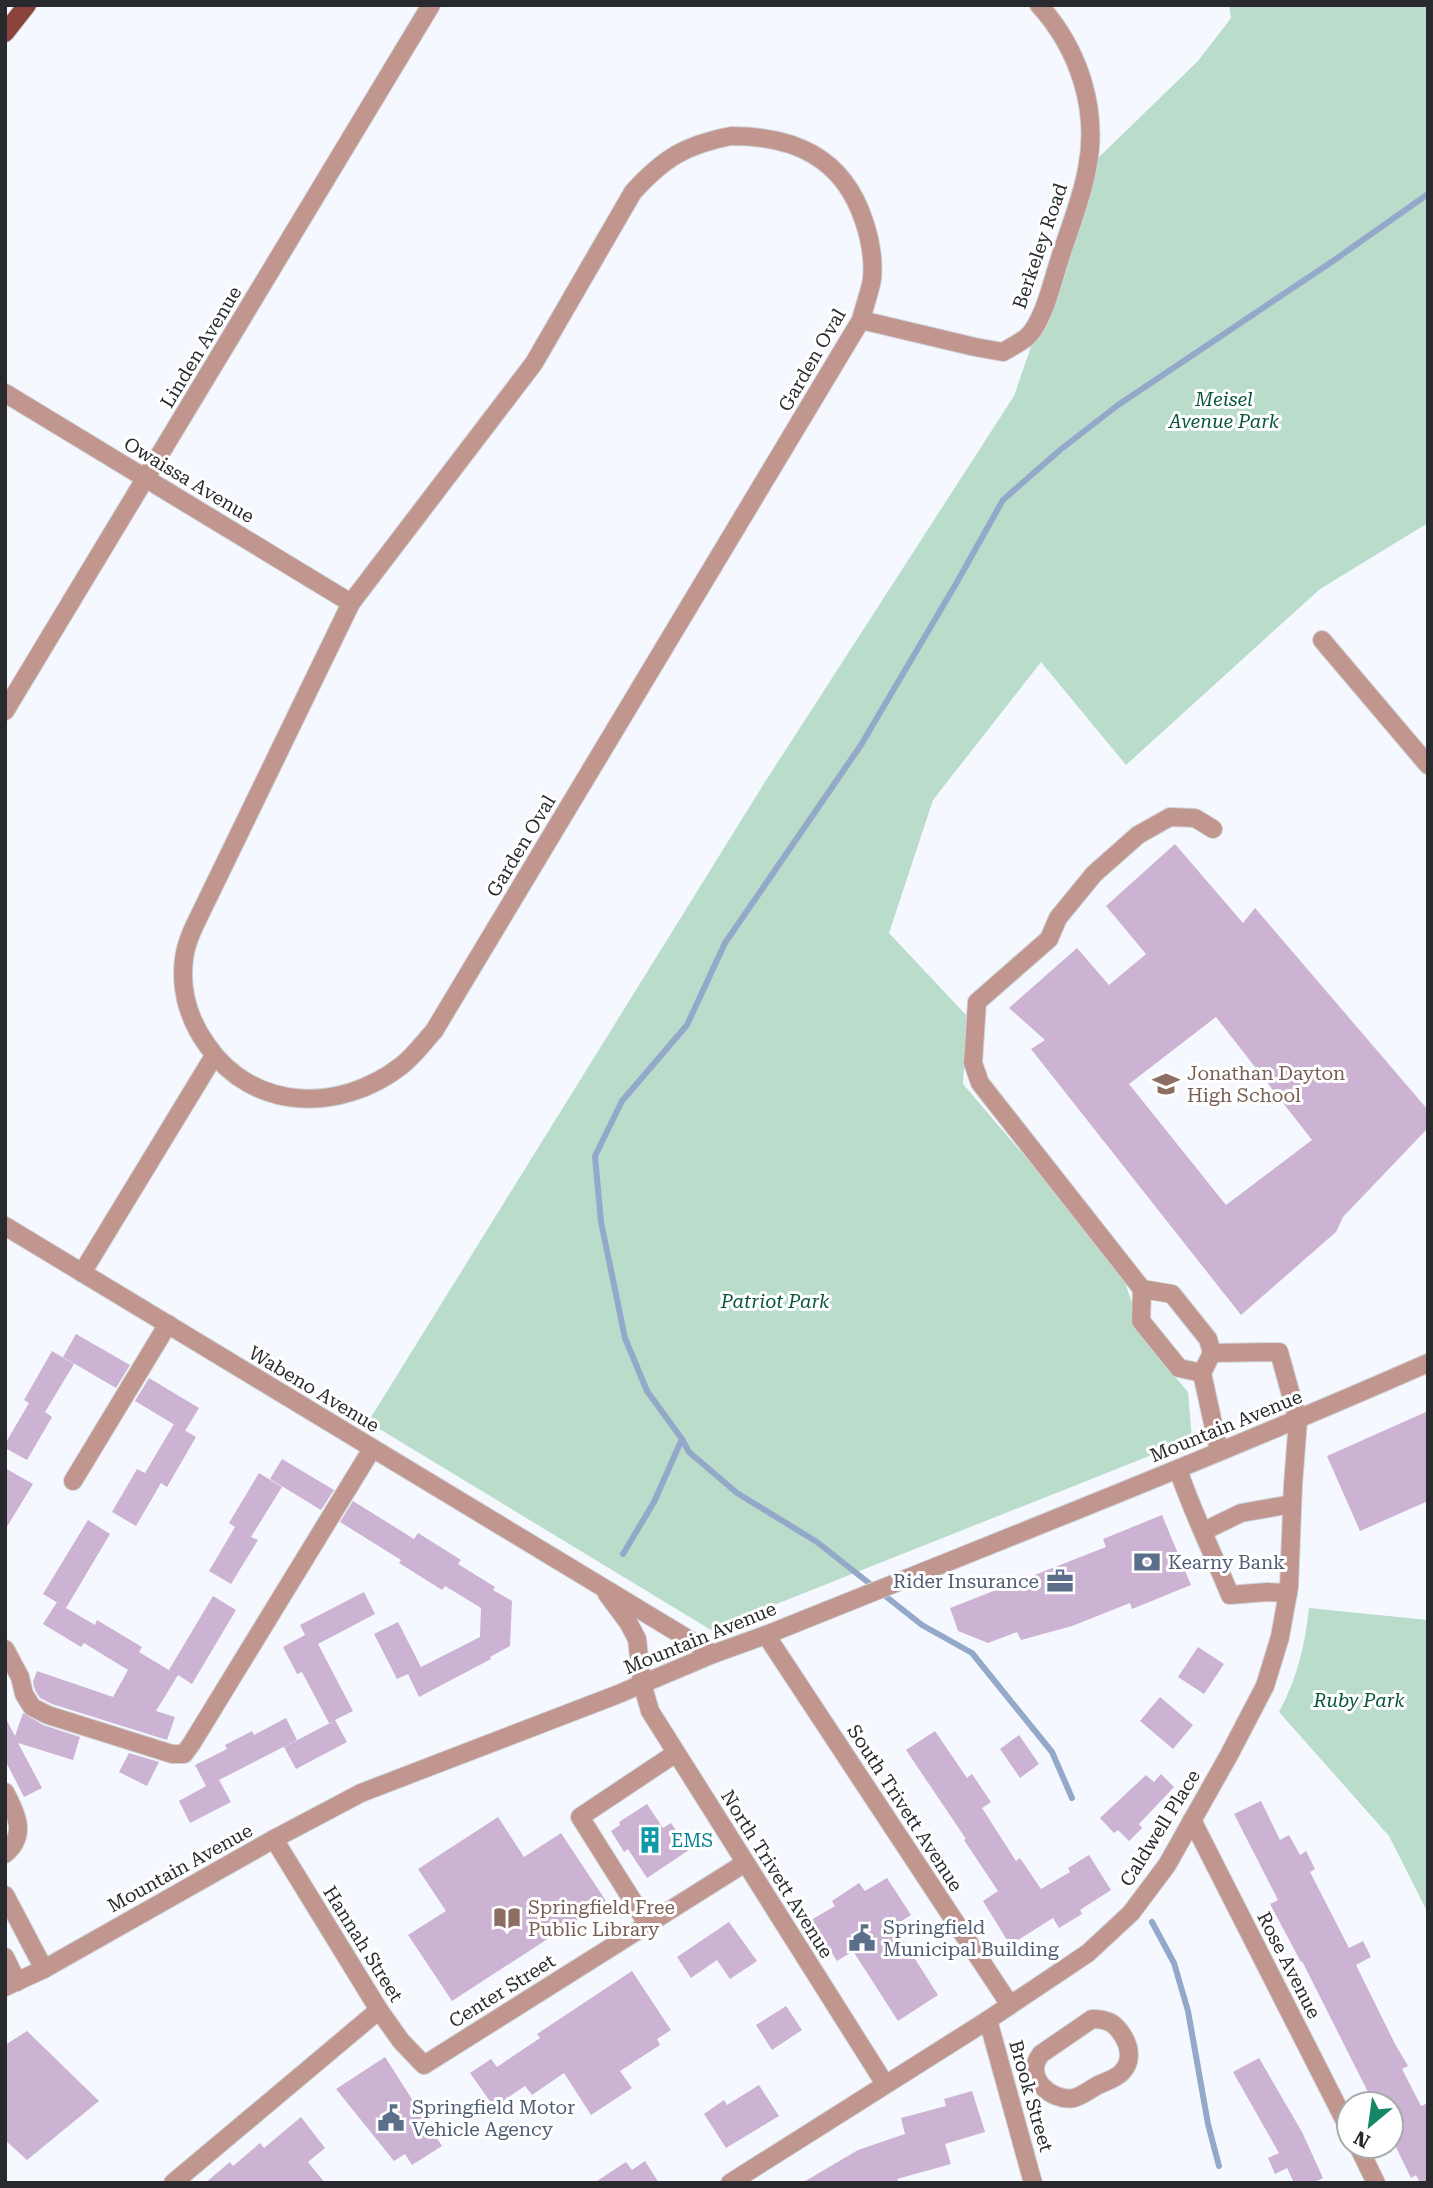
<svg xmlns="http://www.w3.org/2000/svg" width="1433" height="2188" viewBox="0 0 1433 2188" font-family="'Roboto Serif',serif">
<rect width="100%" height="100%" fill="#f5f9ff"/>
<!-- green -->
<g fill="#badcca">
<path d="M1229,5H1428V523L1320,589L1126,765L1041,662L933,800L889,933L967,1016L963,1084L1120,1268L1145,1341L1188,1392L1192,1439L711,1630L368,1422L765,782L1014,396L1095,161L1198,61L1231,18Z"/>
<path d="M1309,1608L1428,1620V1913L1389,1836L1279,1712C1297,1679 1305,1645 1309,1608Z"/>
</g>
<g fill="none" stroke-linecap="round" stroke-linejoin="round">
<!-- stream -->
<g stroke="#94a8ca" stroke-width="6">
<path d="M623,1554L654,1502L682,1439"/>
<path d="M1072,1798L1052,1752L972,1653L922,1625L817,1542L737,1493L689,1452L682,1439L647,1391L625,1338L601,1222L595,1156L622,1101L687,1025L725,943L861,745L957,582L1003,500L1060,450L1118,405L1333,261L1428,194"/>
<path d="M1152,1922L1174,1963L1188,2011L1208,2124L1219,2166"/>
</g>
</g>
<!-- building -->
<g fill="#ccb2d3" fill-rule="evenodd">
<path d="M1175,844L1243,923L1255,908L1428,1110V1128L1343,1217L1336,1232L1241,1315L1031,1049L1045,1040L1009,1008L1077,948L1109,985L1146,954L1106,906ZM1216,1017L1312,1140L1226,1205L1129,1084Z"/>
<path d="M76,1334L130,1365L116,1388L63,1357Z"/>
<path d="M52,1351L74,1364L45,1412L52,1417L27,1460L5,1448V1444L29,1403L24,1400Z"/>
<path d="M149,1378L199,1408L185,1431L135,1401Z"/>
<path d="M1428,1411V1501L1360,1531L1327,1456Z"/>
<path d="M174,1424L196,1437L167,1487L161,1483L136,1526L112,1512L137,1469L145,1473Z"/>
<path d="M282,1459L334,1490L321,1510L270,1479Z"/>
<path d="M5,1468L33,1484L5,1530Z"/>
<path d="M259,1473L282,1487L251,1537L258,1540L231,1584L209,1571L235,1527L229,1523Z"/>
<path d="M353,1501L414,1539L418,1533L461,1560L458,1564L495,1587L493,1590L512,1601L510,1646L490,1657L491,1659L419,1697L408,1674L397,1679L374,1634L398,1622L421,1667L480,1637L481,1608L445,1586L442,1590L399,1563L401,1560L340,1522Z"/>
<path d="M1162,1515L1191,1585L1132,1609L1130,1603L1072,1626L1021,1640L1017,1632L988,1643L958,1631L950,1608L1106,1547L1103,1539Z"/>
<path d="M88,1520L110,1534L66,1608L95,1625L97,1620L142,1647L139,1652L177,1675L169,1670L213,1596L236,1610L192,1684L178,1675L156,1711L175,1717L167,1740L52,1704L40,1698L35,1690L33,1682L37,1671L113,1697L128,1670L84,1643L81,1647L43,1624L57,1602L58,1603L43,1594Z"/>
<path d="M364,1592L375,1614L318,1644L353,1711L335,1720L347,1742L296,1769L284,1747L332,1722L329,1723L302,1672L297,1674L283,1647L305,1635L300,1625Z"/>
<path d="M1198,1647L1224,1664L1204,1694L1178,1677Z"/>
<path d="M1160,1697L1193,1725L1173,1749L1140,1721Z"/>
<path d="M23,1713L43,1725L80,1737L73,1760L18,1743L42,1788L24,1797L5,1760V1717L15,1736Z"/>
<path d="M286,1718L297,1740L219,1780L231,1802L190,1823L179,1801L206,1786L195,1765L227,1749L225,1745L252,1731L254,1735Z"/>
<path d="M935,1731L967,1778L972,1774L991,1802L982,1808L1016,1861L1020,1858L1041,1889L1070,1872L1068,1868L1089,1855L1111,1890L1080,1910L1082,1914L1059,1928L1053,1918L1010,1945L983,1901L998,1891L964,1840L966,1839L906,1750Z"/>
<path d="M1019,1735L1039,1764L1020,1778L1000,1749Z"/>
<path d="M129,1753L159,1762L147,1786L119,1772Z"/>
<path d="M1161,1774L1174,1787L1139,1824L1142,1828L1129,1841L1118,1830L1114,1833L1100,1818L1146,1775L1154,1782Z"/>
<path d="M1261,1801L1280,1840L1289,1835L1300,1855L1306,1851L1315,1869L1310,1872L1349,1948L1363,1941L1371,1957L1356,1965L1395,2044L1408,2066L1402,2069L1421,2106L1428,2103V2183H1420L1416,2175L1411,2178L1391,2137V2104H1374L1302,1961L1301,1962L1270,1904L1278,1900L1234,1814Z"/>
<path d="M647,1804L663,1828L671,1823L689,1850L647,1878L628,1849L624,1852L611,1831L620,1825L619,1822Z"/>
<path d="M498,1817L524,1857L561,1833L606,1901L452,2001L408,1935L446,1911L418,1869Z"/>
<path d="M887,1878L911,1915L894,1926L938,1995L898,2021L853,1951L837,1961L811,1920L835,1906L832,1901L859,1883L865,1891Z"/>
<path d="M729,1922L757,1961L730,1979L717,1960L691,1978L677,1957Z"/>
<path d="M632,1971L671,2030L657,2039L660,2045L620,2071L632,2088L591,2115L564,2073L532,2095L525,2086L494,2107L470,2073L491,2059L497,2067L540,2038L537,2034Z"/>
<path d="M786,2006L802,2030L772,2050L756,2025Z"/>
<path d="M27,2031L99,2101L27,2160L5,2140V2045Z"/>
<path d="M385,2057L442,2146L412,2165L405,2154L394,2161L336,2089Z"/>
<path d="M1259,2058L1302,2132L1323,2178L1313,2183H1294L1287,2168L1275,2174L1268,2158L1279,2153L1233,2072Z"/>
<path d="M759,2085L779,2116L726,2148L704,2114L724,2100L727,2105Z"/>
<path d="M972,2091L985,2132L945,2144L951,2164L897,2179L899,2183H802L858,2150L905,2134L901,2118L946,2106L944,2099Z"/>
<path d="M301,2117L325,2148L308,2162L325,2183H205L230,2162L233,2166L260,2143L264,2148Z"/>
<path d="M645,2161L659,2183H594L626,2162L632,2170Z"/>
</g>
<g fill="none" stroke-linecap="round" stroke-linejoin="round">
<defs>
<g id="minor">
<path d="M731,136C794,136 843,157 864,221C870,239 874,259 872,279C870,292 864,307 861,320L434,1031C423,1043 414,1056 401,1066C340,1113 253,1112 207,1045C189,1020 180,990 184,959C186,940 197,921 205,904L351,603L534,363L633,192C664,158 685,145 731,136Z"/>
<path d="M861,320L975,347L1003,352C1010,348 1019,343 1026,338C1044,323 1053,278 1061,255C1070,227 1082,198 1087,169C1099,110 1079,49 1039,5"/>
<path d="M5,393L351,603"/>
<path d="M1322,640L1428,765"/>
<path d="M5,711L431,5"/>
<path d="M1213,829L1195,818L1170,817L1138,835L1094,874L1058,918L1049,939L977,1002L973,1063L980,1083L1142,1289L1172,1294L1208,1339L1212,1353L1202,1373L1219,1451"/>
<path d="M5,1226L713,1654"/>
<path d="M82,1273L214,1056"/>
<path d="M1142,1289L1141,1321L1179,1368L1202,1373"/>
<path d="M1178,1469C1192,1512 1213,1553 1230,1595L1267,1592L1288,1593"/>
<path d="M73,1481L168,1324"/>
<path d="M1204,1531L1241,1513L1292,1504"/>
<path d="M607,1594L628,1622L637,1639L642,1683L650,1711L885,2084"/>
<path d="M766,1635L1010,2005"/>
<path d="M5,1649L20,1677L24,1694L32,1707L48,1715L172,1754H184L192,1743L372,1449"/>
<path d="M5,1792C17,1815 27,1835 5,1854"/>
<path d="M1192,1820L1349,2129"/>
<path d="M274,1839L379,2010L401,2041L424,2065L745,1863"/>
<path d="M5,1895L44,1969"/>
<path d="M648,1925L580,1817L676,1753"/>
<path d="M5,1957L17,1982"/>
<path d="M5,1987L44,1969L274,1839L361,1793L616,1695L713,1654L766,1635C987,1546 1209,1459 1428,1363"/>
<path d="M1092,2019C1108,2019 1115,2023 1123,2036C1130,2047 1132,2062 1122,2072C1117,2078 1105,2082 1098,2085C1091,2089 1082,2096 1074,2098C1050,2102 1023,2076 1041,2054Z"/>
<path d="M988,2020L1033,2183"/>
<path d="M1358,2146L1376,2183"/>
<path d="M173,2183L379,2010"/>
<path d="M730,2183L988,2020L1088,1953L1131,1913L1167,1865L1229,1755L1265,1686L1280,1637L1289,1587L1293,1485L1298,1420L1279,1352L1212,1353"/>
</g>
<path id="major" d="M5,33L27,5"/>
</defs>
<!-- minor casing -->
<use href="#minor" stroke="#d0d4d9" stroke-width="20"/>
<!-- major casing -->
<use href="#major" stroke="#d0d4d9" stroke-width="20"/>
<!-- minor -->
<use href="#minor" stroke="#c0968f" stroke-width="18"/>
<!-- major -->
<use href="#major" stroke="#89433a" stroke-width="18"/>
</g>
<!-- icons -->
<defs>
<symbol id="school-bare" viewBox="-9 -9 18 18"><path d="M0-5L7-2L0 1L-7-2ZM-4 1L0 2.5L4 1V4Q0 6-4 4Z" fill="#8d6e63" stroke="#fff" stroke-width="2.5" paint-order="stroke"/></symbol>
<symbol id="bank-bare" viewBox="-9 -9 18 18"><path d="M-6-4H6V4H-6ZM0-2.3a2.3 2.3 0 1 0 0 4.6a2.3 2.3 0 1 0 0-4.6Z" fill="#5c6f8a" stroke="#fff" stroke-width="2.5" paint-order="stroke"/></symbol>
<symbol id="office-bare" viewBox="-9 -9 18 18"><path d="M-6-3h4V-5.5h4V-3h4V5H-6ZM-1-4.5V-3h2v-1.5ZM-6 0V1H6V0Z" fill="#5c6f8a" stroke="#fff" stroke-width="2.5" paint-order="stroke"/></symbol>
<symbol id="building-bare" viewBox="-9 -9 18 18"><path d="M-4-6H4V6H1V3H-1V6H-4ZM-2.5-4.3h1.7v1.8h-1.7ZM.8-4.3h1.7v1.8H.8ZM-2.5-1h1.7V.8h-1.7ZM.8-1h1.7V.8H.8Z" fill="#0f9aa8" stroke="#fff" stroke-width="2.5" paint-order="stroke"/></symbol>
<symbol id="library-bare" viewBox="-9 -9 18 18"><path d="M-6-4Q-3-5.5-.7-3.5V5Q-3 3-6 4ZM6-4Q3-5.5 .7-3.5V5Q3 3 6 4Z" fill="#8d6e63" stroke="#fff" stroke-width="2.5" paint-order="stroke"/></symbol>
<symbol id="civic-bare" viewBox="-9 -9 18 18"><path d="M-.6-6.5H3V-4.5H.6V-3L4-1V1h2V6H-6V1h2V-1L-.6-3ZM-1.2 2.5V6h2.4V2.5Z" fill="#5c6f8a" stroke="#fff" stroke-width="2.5" paint-order="stroke"/></symbol>
</defs>
<g fill-rule="evenodd">
<use href="#school-bare" x="1147" y="1065" width="38" height="38"/>
<use href="#bank-bare" x="1128" y="1543" width="38" height="38"/>
<use href="#office-bare" x="1041" y="1562" width="38" height="38"/>
<use href="#building-bare" x="631" y="1821" width="38" height="38"/>
<use href="#library-bare" x="488" y="1899" width="38" height="38"/>
<use href="#civic-bare" x="843" y="1919" width="38" height="38"/>
<use href="#civic-bare" x="372" y="2099" width="38" height="38"/>
</g>
<g text-anchor="middle" dominant-baseline="central" stroke-width="6" stroke-linejoin="round" paint-order="stroke">
<!-- street labels -->
<g font-size="19" fill="#292a2d" stroke="#fff">
<text transform="translate(1040 246) rotate(-71)">Berkeley Road</text>
<text transform="translate(201 347) rotate(-59)">Linden Avenue</text>
<text transform="translate(812 360) rotate(-60)">Garden Oval</text>
<text transform="translate(189 480) rotate(31)">Owaissa Avenue</text>
<text transform="translate(521 846) rotate(-59)">Garden Oval</text>
<text transform="translate(314 1389) rotate(31)">Wabeno Avenue</text>
<text transform="translate(1226 1426) rotate(-22)">Mountain Avenue</text>
<text transform="translate(700 1638) rotate(-22)">Mountain Avenue</text>
<text transform="translate(905 1808) rotate(57)">South Trivett Avenue</text>
<text transform="translate(1160 1828) rotate(-58)">Caldwell Place</text>
<text transform="translate(180 1868) rotate(-29)">Mountain Avenue</text>
<text transform="translate(777 1874) rotate(58)">North Trivett Avenue</text>
<text transform="translate(363 1944) rotate(58)">Hannah Street</text>
<text transform="translate(1289 1965) rotate(63)">Rose Avenue</text>
<text transform="translate(502 1991) rotate(-32)">Center Street</text>
<text transform="translate(1031 2096) rotate(74)">Brook Street</text>
</g>
<!-- park labels -->
<g font-size="19" font-style="italic" fill="#08563b" stroke="#fff">
<text x="1224" y="399">Meisel<tspan x="1224" dy="22">Avenue Park</tspan></text>
<text x="775" y="1301">Patriot Park</text>
<text x="1359" y="1700">Ruby Park</text>
</g>
<!-- education labels -->
<g font-size="19" fill="#785e54" stroke="#fff" text-anchor="start">
<text x="1187" y="1073">Jonathan Dayton<tspan x="1187" dy="22">High School</tspan></text>
<text x="528" y="1907">Springfield Free<tspan x="528" dy="22">Public Library</tspan></text>
</g>
<!-- service labels -->
<g font-size="19" fill="#4e5e75" stroke="#fff" text-anchor="start">
<text x="1168" y="1562">Kearny Bank</text>
<text x="1039" y="1581" text-anchor="end">Rider Insurance</text>
<text x="883" y="1927">Springfield<tspan x="883" dy="22">Municipal Building</tspan></text>
<text x="412" y="2107">Springfield Motor<tspan x="412" dy="22">Vehicle Agency</tspan></text>
</g>
<!-- culture labels -->
<g font-size="19" fill="#0d838f" stroke="#fff" text-anchor="start">
<text x="671" y="1840">EMS</text>
</g>
</g>
<!-- border -->
<rect width="1433" height="2188" fill="none" stroke="#292a2d" stroke-width="14"/>
<!-- north arrow -->
<g transform="translate(1370 2125) rotate(209)"><circle r="33" fill="#ffffff" stroke="#a9aaab" stroke-width="2"/>
<path d="M0-5L12 26L0 18L-12 26Z" fill="#168766"/>
<text y="-10" font-size="19" font-weight="bold" text-anchor="middle" fill="#292a2d">N</text>
</g>
</svg>
